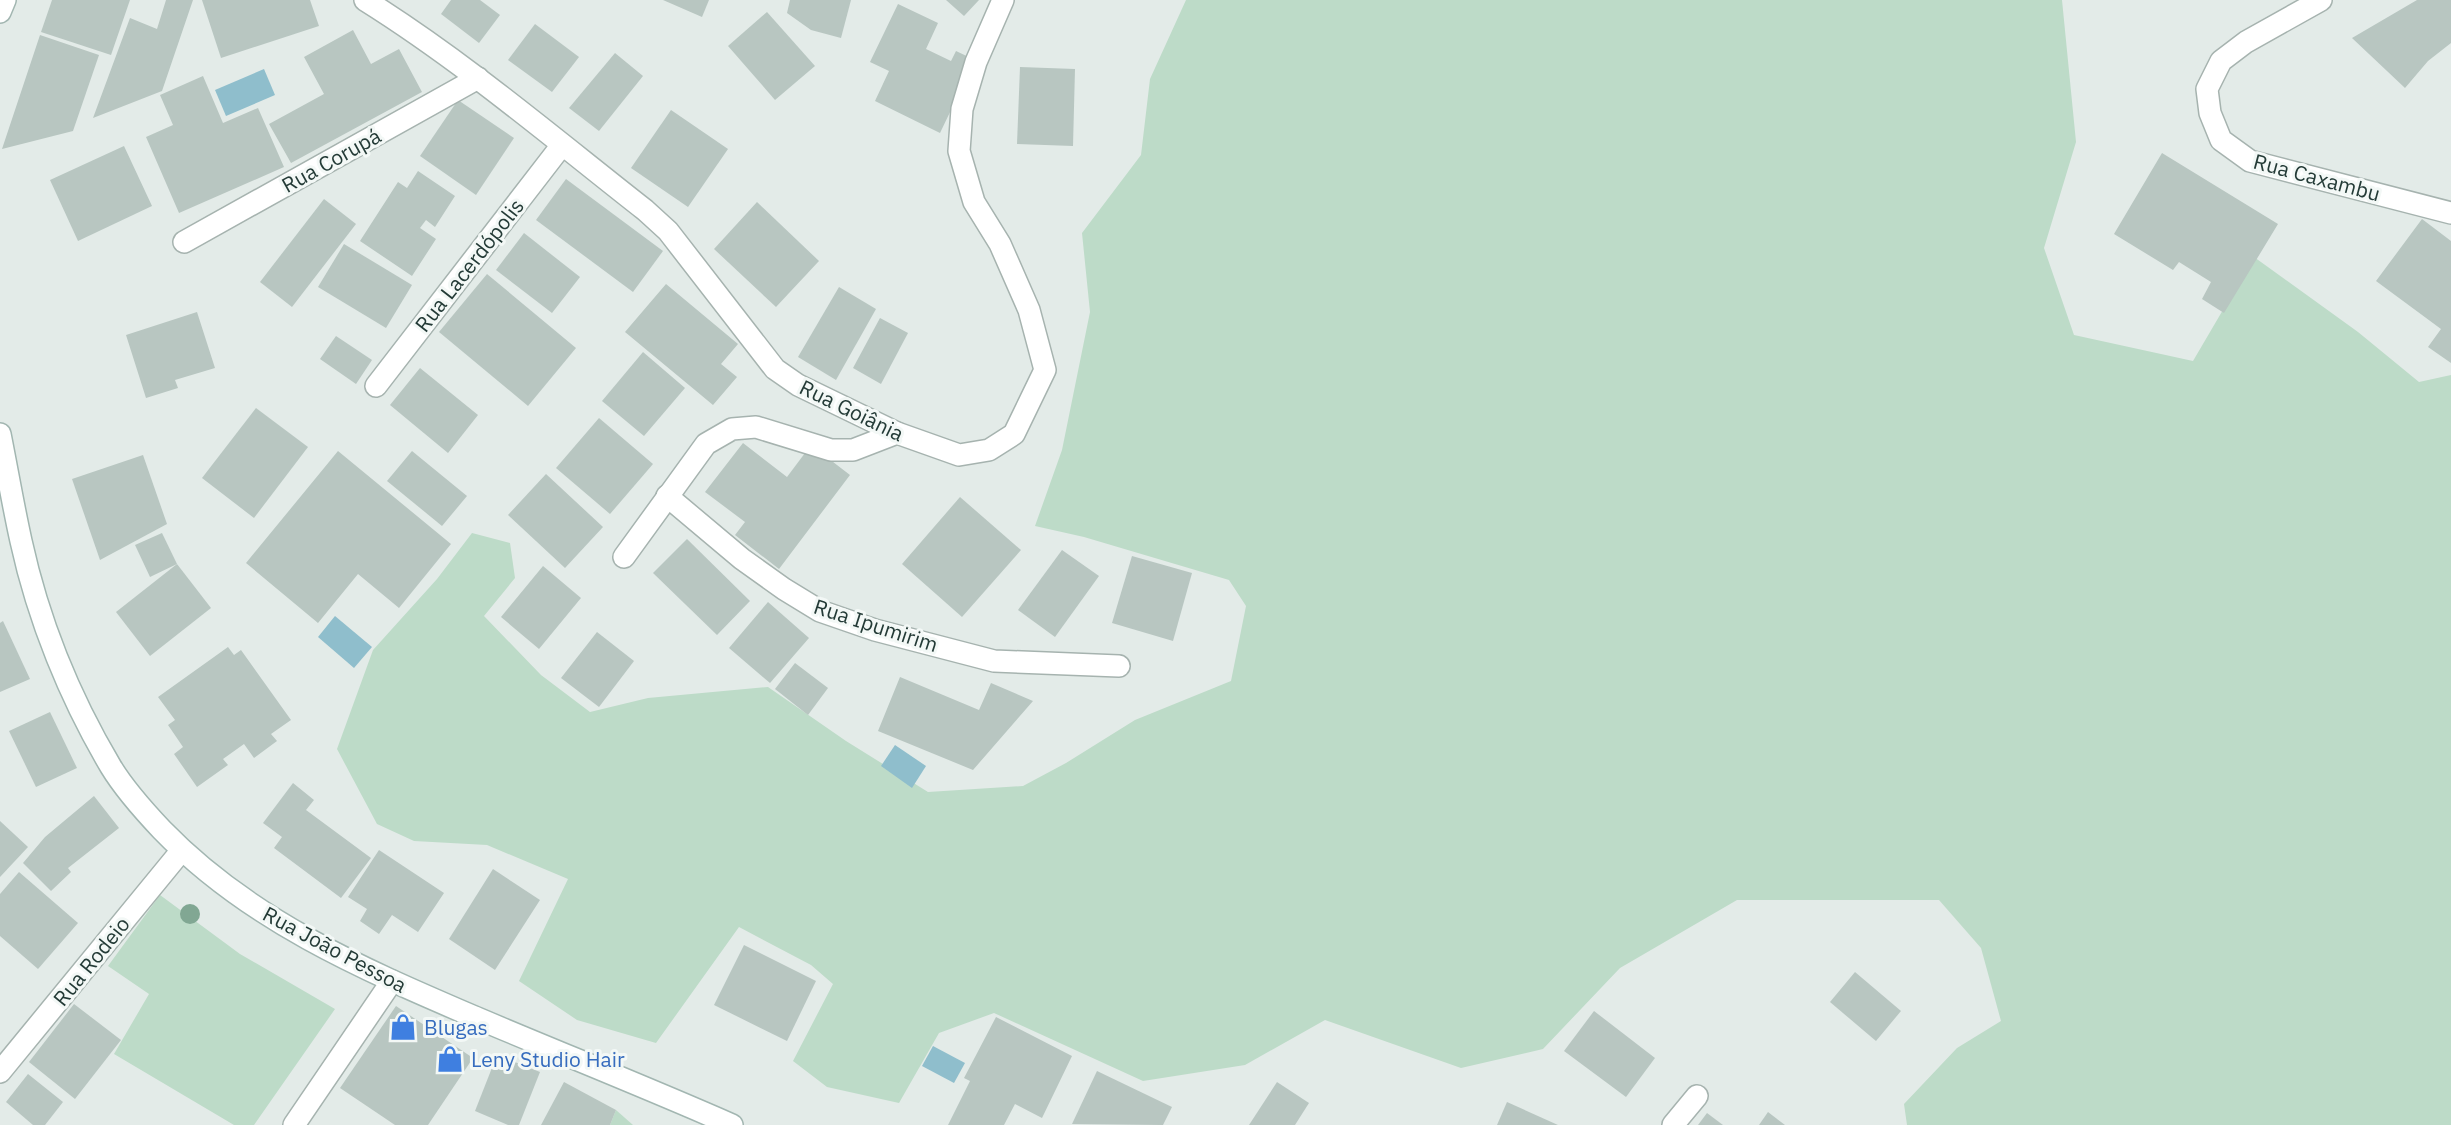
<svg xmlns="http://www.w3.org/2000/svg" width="2451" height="1125" viewBox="0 0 2451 1125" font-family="'IBM Plex Sans',sans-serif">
<rect width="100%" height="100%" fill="#e3ebe8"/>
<!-- green -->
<g fill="#bddbc8">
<path d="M1186,0H2062L2076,142L2044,248L2074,335L2193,361L2254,257L2358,332L2419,382L2451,375V1125H1907L1904,1104L1957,1048L2001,1021L1981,948L1939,900H1737L1620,968L1543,1049L1461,1068L1325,1020L1245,1065L1143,1081L994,1013L939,1033L899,1103L827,1087L793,1061L833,984L811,965L739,927L656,1043L577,1020L519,981L568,879L487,845L414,841L377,824L337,749L373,650L437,579L472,533L510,543L515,578L484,616L541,675L590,712L648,698L768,687L846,741L928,792L1023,786L1066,763L1135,720L1231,681L1246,606L1229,580L1084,537L1035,526L1062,450L1090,312L1082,233L1141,155L1150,79Z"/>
<path d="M160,895L240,954L335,1009L254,1125H234L114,1054L149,994L108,966Z"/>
<path d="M616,1110L633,1125H610Z"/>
</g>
<!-- water -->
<g fill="#8fbecc">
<path d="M264,69L275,95L226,116L215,90Z"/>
<path d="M335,616L372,647L354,668L318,637Z"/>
<path d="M895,745L926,766L912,788L881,766Z"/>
<path d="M933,1046L965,1063L954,1083L922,1066Z"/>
</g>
<!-- building -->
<g fill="#b8c6c1">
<path d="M52,0H130L111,55L41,32Z"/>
<path d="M166,0H193L162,91L93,118L130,18L157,29Z"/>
<path d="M202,0H310L319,26L221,58Z"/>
<path d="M451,0H480L500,15L479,43L441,14Z"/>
<path d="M663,0H709L702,17Z"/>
<path d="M790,0H851L841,38L811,30L787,13Z"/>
<path d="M946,0H979L964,16Z"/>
<path d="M2417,0H2451V43L2428,61L2405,88L2352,38Z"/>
<path d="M898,4L938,23L926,49L951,61L956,51L975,60L940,133L875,101L889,71L870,62Z"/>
<path d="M767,12L815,66L775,100L728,46Z"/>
<path d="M535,24L579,57L552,92L508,60Z"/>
<path d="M353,30L371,64L399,49L422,92L291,163L269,124L324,94L304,57Z"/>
<path d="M40,35L99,55L73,131L2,149Z"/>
<path d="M615,53L643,76L599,131L569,108Z"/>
<path d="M1020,67L1075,69L1073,146L1017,144Z"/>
<path d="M203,76L223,123L258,108L284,167L179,213L146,137L173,125L160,95Z"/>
<path d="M458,100L514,138L476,195L420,156Z"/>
<path d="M671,110L728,149L688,207L631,168Z"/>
<path d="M124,146L152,206L78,241L50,180Z"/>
<path d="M2162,153L2278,224L2224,313L2202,299L2211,282L2179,262L2173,270L2114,234Z"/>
<path d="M418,171L455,196L435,227L426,220L420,228L436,239L412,276L360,241L398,182L407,188Z"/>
<path d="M566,179L663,251L633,292L536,220Z"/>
<path d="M324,199L356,224L292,307L260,282Z"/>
<path d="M757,202L819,261L776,307L714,249Z"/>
<path d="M2422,219L2451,241V363L2428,347L2441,329L2376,281Z"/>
<path d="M524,233L580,277L552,313L496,270Z"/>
<path d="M344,244L412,285L386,328L318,287Z"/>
<path d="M487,274L576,348L528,406L439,332Z"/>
<path d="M666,284L738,344L721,364L737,377L713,405L625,332Z"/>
<path d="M839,287L876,309L836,380L798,357Z"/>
<path d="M197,312L215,368L175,380L178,388L146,398L126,335Z"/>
<path d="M880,318L908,333L881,384L853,368Z"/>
<path d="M336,336L372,360L356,384L320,359Z"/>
<path d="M643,352L685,388L644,436L602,401Z"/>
<path d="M420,368L478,415L448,453L390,405Z"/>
<path d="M256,408L308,447L254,518L202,478Z"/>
<path d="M599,418L653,464L610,514L556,468Z"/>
<path d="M743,443L787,477L811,445L850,475L779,569L735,535L745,522L705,492Z"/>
<path d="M338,451L451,544L399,608L358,574L318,623L246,563Z"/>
<path d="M412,451L467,496L442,526L387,481Z"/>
<path d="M143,455L167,524L100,560L72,479Z"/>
<path d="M546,474L603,527L565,568L508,515Z"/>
<path d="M960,497L1021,550L962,617L902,564Z"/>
<path d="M162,533L177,564L150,577L135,545Z"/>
<path d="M687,539L750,601L717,635L653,573Z"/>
<path d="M1062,550L1099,576L1055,637L1018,610Z"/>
<path d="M1132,556L1192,573L1173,641L1112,623Z"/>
<path d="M177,564L211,608L150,656L116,612Z"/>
<path d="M543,566L581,598L539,649L501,617Z"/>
<path d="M768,602L809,638L770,683L729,648Z"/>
<path d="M3,621L30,679L0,692V623Z"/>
<path d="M597,632L634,661L599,707L561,678Z"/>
<path d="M228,647L234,655L241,650L291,720L271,734L277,741L254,758L244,744L223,759L228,765L197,787L174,754L183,747L168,725L175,720L158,697Z"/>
<path d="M795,663L828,688L808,715L775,689Z"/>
<path d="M900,677L979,710L991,683L1033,701L973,770L878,731Z"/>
<path d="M50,712L77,768L36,787L9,731Z"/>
<path d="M293,783L314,800L306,810L371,858L341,898L274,848L282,837L263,823Z"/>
<path d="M94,796L119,828L68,868L71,872L51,891L23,863L45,837Z"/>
<path d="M0,821L28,847L0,877Z"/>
<path d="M379,850L444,893L418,932L392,915L379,934L360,921L367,909L348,897Z"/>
<path d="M493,869L540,900L495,970L449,939Z"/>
<path d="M19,872L78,923L38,969L0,936V894Z"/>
<path d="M744,945L816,981L787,1041L714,1005Z"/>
<path d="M1855,972L1901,1011L1876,1041L1830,1002Z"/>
<path d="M74,1004L121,1040L75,1099L29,1062Z"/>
<path d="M396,1006L473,1058L428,1125H395L340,1088Z"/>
<path d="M1594,1011L1655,1058L1626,1097L1564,1051Z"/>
<path d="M996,1017L1072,1056L1042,1118L1015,1104L1004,1125H948L970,1081L964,1078Z"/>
<path d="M497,1055L540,1072L519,1125H508L475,1111Z"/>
<path d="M1097,1071L1172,1107L1163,1125L1072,1124Z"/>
<path d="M28,1074L63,1102L45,1125H33L6,1102Z"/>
<path d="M564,1082L616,1110L610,1125H541Z"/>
<path d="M1277,1082L1309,1103L1295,1125H1249Z"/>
<path d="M1507,1102L1558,1125H1497Z"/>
<path d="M1768,1112L1785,1125H1759Z"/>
<path d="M1707,1113L1723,1125H1698Z"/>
</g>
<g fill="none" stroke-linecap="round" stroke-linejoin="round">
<defs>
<g id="minor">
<path d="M365,0C464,62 553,138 645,210L668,231L775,369L798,385L897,433L959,455L989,450L1014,434L1045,370L1029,310L1000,244L974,202L959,151L962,109L976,62L1003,0"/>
<path d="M2321,0L2246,42L2221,61L2207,89L2210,113L2221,140L2250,161L2451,213"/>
<path d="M184,242L478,78"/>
<path d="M376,386L562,145"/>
<path d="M667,496L742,559L784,589L820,611L875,630L994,661L1119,666"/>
<path d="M624,557L706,444L732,429L756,427L831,450H853L897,433"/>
<path d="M0,1072L182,850"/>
<path d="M294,1125L392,981"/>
<path d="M1673,1125L1697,1096"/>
</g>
<g id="secondary">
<path d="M0,12L5,0"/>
<path d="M0,434C7,469 13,505 21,541C38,619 70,698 111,767C125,790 144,811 162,830C250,921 363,969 477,1018C562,1054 648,1088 732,1125"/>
</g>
</defs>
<!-- minor casing -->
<use href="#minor" stroke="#a6b3af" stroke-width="24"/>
<!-- secondary casing -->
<use href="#secondary" stroke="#a2b6b1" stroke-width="24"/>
<!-- minor -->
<use href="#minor" stroke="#fff" stroke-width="21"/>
<!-- secondary -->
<use href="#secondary" stroke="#fff" stroke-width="21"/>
</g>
<!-- trees -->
<circle fill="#81a793" cx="190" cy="914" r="10"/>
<!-- icons -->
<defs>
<symbol id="shop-bare" viewBox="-9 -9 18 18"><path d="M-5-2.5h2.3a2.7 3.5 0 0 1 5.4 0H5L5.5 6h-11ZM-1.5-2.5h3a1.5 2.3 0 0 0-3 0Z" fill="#3f7fe0" stroke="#f3f8f6" stroke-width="2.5" paint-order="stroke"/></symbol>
</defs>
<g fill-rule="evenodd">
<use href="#shop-bare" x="384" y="1008" width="38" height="38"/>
<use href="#shop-bare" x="431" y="1040" width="38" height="38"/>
</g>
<g text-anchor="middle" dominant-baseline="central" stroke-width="6" stroke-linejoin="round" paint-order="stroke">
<!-- street labels -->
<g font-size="21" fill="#243b37" stroke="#f3f8f6">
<text transform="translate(331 160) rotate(-29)">Rua Corupá</text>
<text transform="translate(2317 177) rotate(15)">Rua Caxambu</text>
<text transform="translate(469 265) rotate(-52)">Rua Lacerdópolis</text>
<text transform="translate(852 410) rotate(26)">Rua Goiânia</text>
<text transform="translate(876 625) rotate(18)">Rua Ipumirim</text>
<text transform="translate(335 949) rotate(28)">Rua João Pessoa</text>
<text transform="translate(91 961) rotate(-51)">Rua Rodeio</text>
</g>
<!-- shop labels -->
<g font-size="21" fill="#366cbe" stroke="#f3f8f6" text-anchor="start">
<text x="424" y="1027">Blugas</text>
<text x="471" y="1059">Leny Studio Hair</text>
</g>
</g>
</svg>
